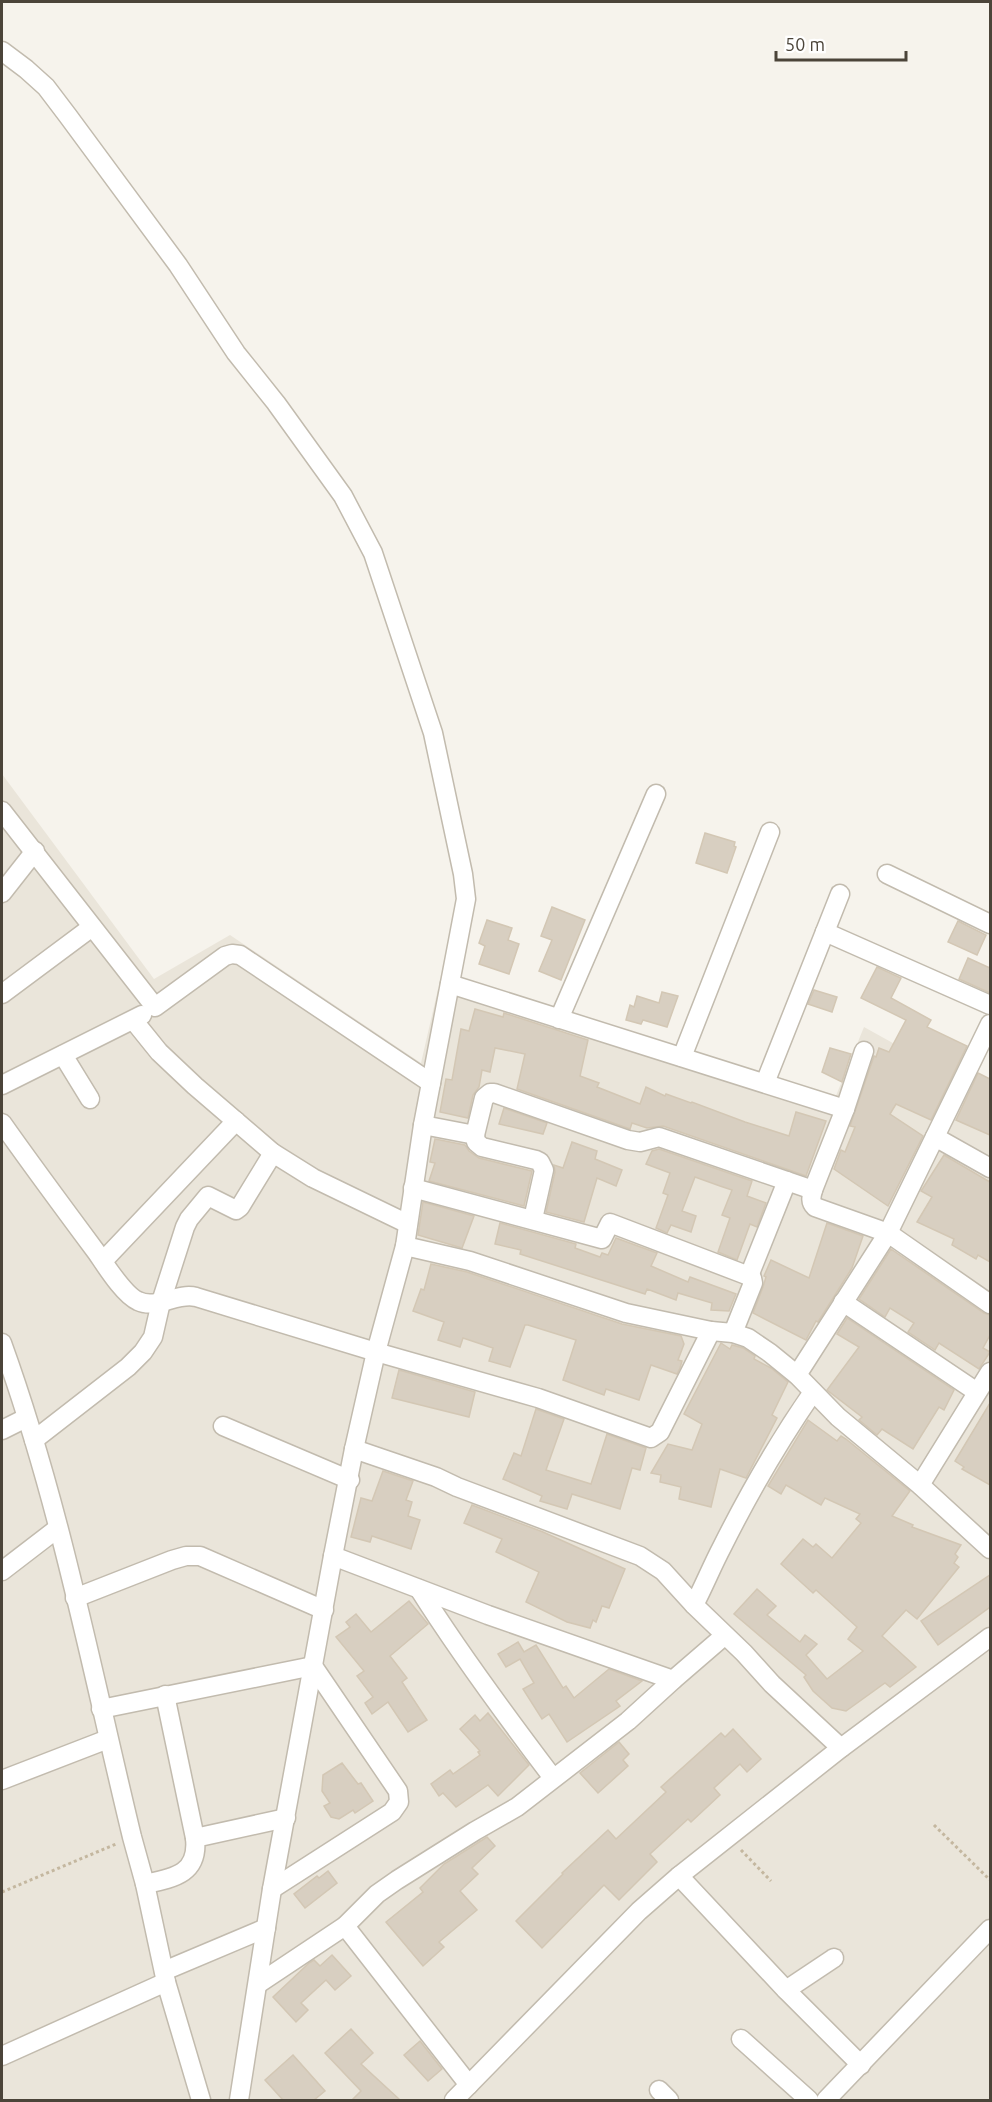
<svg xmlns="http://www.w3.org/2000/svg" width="992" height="2102" viewBox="0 0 992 2102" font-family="Ubuntu,sans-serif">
<rect width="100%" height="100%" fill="#f6f3ec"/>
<!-- residential -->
<path fill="#eae5da" d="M2,774L154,979L230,935L421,1063L438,989L593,1031L831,1108L864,1027L990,1097V2100H2Z"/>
<!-- building -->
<g fill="#d8cfc1" stroke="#d3c7b4" stroke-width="1.5">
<path d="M705,833L735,842L734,846L736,847L727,873L696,863Z"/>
<path d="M552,907L585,920L561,980L539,971L552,940L541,936Z"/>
<path d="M487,920L512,928L508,940L519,944L509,974L479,964L485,946L479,943Z"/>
<path d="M958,921L986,935L977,955L948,942Z"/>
<path d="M968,958L990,968V993L959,979Z"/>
<path d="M877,967L901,978L891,998L931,1020L927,1027L967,1046L931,1120L896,1104L890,1114L923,1136L888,1206L834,1169L841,1150L845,1152L855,1127L850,1126L874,1056L876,1057L879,1048L889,1052L906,1020L861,998Z"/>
<path d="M814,990L837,997L832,1012L808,1004Z"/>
<path d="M662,992L678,996L667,1027L643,1020L641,1024L626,1020L630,1005L634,1007L637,996L659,1003Z"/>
<path d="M475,1009L503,1017L504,1013L588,1040L580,1076L599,1083L597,1087L640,1104L646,1087L665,1096L666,1094L691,1103L692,1102L745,1122L789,1136L796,1112L826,1121L806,1176L663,1126L647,1128L632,1123L630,1129L517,1089L525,1054L495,1048L490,1072L482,1070L479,1087L473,1095L468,1118L440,1112L446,1079L452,1080L461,1029L469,1031Z"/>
<path d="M830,1048L851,1054L842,1082L822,1072Z"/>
<path d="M978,1073L990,1079V1135L956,1120Z"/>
<path d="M504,1108L547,1123L543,1134L499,1124Z"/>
<path d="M435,1139L465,1145L469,1151L479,1158L532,1171L524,1206L429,1181L435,1163L430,1162Z"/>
<path d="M572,1142L597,1151L595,1159L622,1170L616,1186L597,1178L584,1222L546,1212L555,1172L554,1165L563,1168Z"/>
<path d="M659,1149L752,1181L747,1196L766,1203L757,1227L750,1224L737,1260L718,1252L730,1218L722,1215L732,1190L720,1186L695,1177L682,1211L696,1216L691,1232L671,1225L667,1233L656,1228L668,1195L663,1193L670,1173L646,1164L652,1151Z"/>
<path d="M944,1155L990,1182V1262L978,1255L976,1259L952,1245L954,1239L917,1222L932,1197L921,1191Z"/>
<path d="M423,1202L474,1216L462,1248L418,1235Z"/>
<path d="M500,1223L576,1244L575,1248L600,1257L602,1253L608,1255L616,1238L657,1253L651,1266L688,1282L690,1277L736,1294L729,1311L711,1310L712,1303L678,1293L676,1300L647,1289L645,1294L520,1254L521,1250L495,1244Z"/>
<path d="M827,1223L863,1236L852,1268L818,1322L816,1321L806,1340L753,1313L763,1287L766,1277L764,1276L771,1260L809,1278Z"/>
<path d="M891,1249L984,1313L990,1315V1335L983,1348L990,1352L979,1369L939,1343L935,1350L908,1332L914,1323L890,1308L885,1317L859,1299Z"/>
<path d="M431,1264L467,1272L622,1324L681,1336L684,1344L678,1360L682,1361L680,1368L677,1374L651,1365L639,1400L606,1389L604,1395L563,1380L576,1340L528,1325H525L510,1367L489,1361L493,1348L463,1338L460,1347L438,1340L444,1322L413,1311L421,1289L424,1290Z"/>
<path d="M847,1318L954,1390L944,1410L939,1407L913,1449L882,1429L877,1435L859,1420L862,1417L827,1390L859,1347L837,1334Z"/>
<path d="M721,1343L730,1349L732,1345L743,1348L755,1356L754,1359L771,1368L788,1382L772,1415L777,1418L746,1478L720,1469L711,1507L679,1499L681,1487L660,1482L661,1475L651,1473L668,1444L692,1450L702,1424L684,1414Z"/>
<path d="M399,1370L475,1392L469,1417L392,1398Z"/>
<path d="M990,1403V1485L962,1469L964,1467L955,1461Z"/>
<path d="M536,1409L564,1419L546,1470L591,1484L607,1434L646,1448L640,1470L632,1468L620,1509L572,1494L567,1509L540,1501L542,1496L503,1479L514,1453L521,1456Z"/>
<path d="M808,1420L837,1441L841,1436L846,1439L910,1491L892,1516L913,1525L912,1527L961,1545L955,1554L958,1557L954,1563L959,1567L917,1619L906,1610L882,1636L916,1667L890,1687L885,1683L846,1711L832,1708L813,1691L804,1677L806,1675L734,1614L757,1589L776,1606L767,1615L800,1642L805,1635L817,1644L806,1655L827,1679L863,1651L848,1639L857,1627L816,1590L813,1593L781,1564L803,1539L813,1547L816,1544L832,1558L861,1523L856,1519L860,1514L825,1498L821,1505L786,1485L781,1494L768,1486Z"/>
<path d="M383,1471L413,1481L406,1500L412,1502L408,1516L420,1520L411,1549L372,1536L370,1542L351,1537L361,1498L372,1501Z"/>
<path d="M472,1505L543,1532L625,1569L609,1608L602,1606L596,1622L593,1620L590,1628L567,1622L526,1602L539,1572L496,1552L502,1539L464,1523Z"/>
<path d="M990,1575V1607L938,1645L921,1621Z"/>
<path d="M409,1601L428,1624L390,1656L407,1678L402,1682L427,1720L408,1732L388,1702L372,1714L365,1703L373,1697L357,1676L364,1671L336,1637L350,1627L346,1622L356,1614L371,1632Z"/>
<path d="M518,1642L524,1652L536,1645L563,1688L566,1686L574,1698L609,1669L642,1681L616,1701L620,1706L567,1742L549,1714L542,1719L523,1689L534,1683L520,1659L506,1667L498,1654Z"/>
<path d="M488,1713L529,1765L498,1796L488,1785L456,1807L443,1793L439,1796L431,1784L450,1770L453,1774L480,1755L478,1752L480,1751L460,1729L475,1715L480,1721Z"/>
<path d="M733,1729L761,1759L747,1772L740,1764L714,1788L720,1795L691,1822L688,1819L650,1854L657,1862L619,1900L604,1885L542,1948L516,1921L563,1874L562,1873L608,1830L616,1839L666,1792L661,1787L721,1733L725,1737Z"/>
<path d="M619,1742L629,1754L623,1760L628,1766L598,1793L580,1773Z"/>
<path d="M342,1763L358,1784L361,1783L373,1801L355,1813L353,1810L339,1819L331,1817L324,1806L330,1803L322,1791L323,1775Z"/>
<path d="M487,1837L495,1846L472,1868L478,1874L460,1891L477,1910L439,1942L444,1947L423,1966L386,1922L423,1892L420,1888L444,1864Z"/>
<path d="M328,1871L337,1883L305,1908L294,1894L317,1876L319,1878Z"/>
<path d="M332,1955L351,1976L335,1990L326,1980L301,2003L308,2010L296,2022L273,1997L309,1963L314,1960L320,1966Z"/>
<path d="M351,2029L373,2053L361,2064L400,2100H352L361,2091L325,2053Z"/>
<path d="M420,2041L442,2069L428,2081L404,2055Z"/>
<path d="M293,2055L325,2091L314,2100H283L265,2080Z"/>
</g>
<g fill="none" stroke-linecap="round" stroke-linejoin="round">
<defs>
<g id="minor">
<path d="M2,51L26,69L46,87L68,116L178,265L236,353L276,403L343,496L373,553L433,733L463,874L466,899L423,1125L405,1246L376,1352L354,1449L333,1556L272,1889L239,2100"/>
<path d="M2,811L155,1007L225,956L232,954L240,955L431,1083"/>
<path d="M887,874L990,924"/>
<path d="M2,893L35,851"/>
<path d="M825,932L990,1005"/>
<path d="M450,984L845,1109"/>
<path d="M2,994L92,927"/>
<path d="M559,1019L656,794"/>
<path d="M134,1021L159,1052L195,1086L273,1153L313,1178L408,1224"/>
<path d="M864,1051L845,1109L813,1190C811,1197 810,1202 815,1207L888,1233L990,1304"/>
<path d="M63,1055L90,1099"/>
<path d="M682,1057L770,832"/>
<path d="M765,1083L840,894"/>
<path d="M2,1085L142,1015"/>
<path d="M2,1123C33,1167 65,1210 97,1253C106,1266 124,1295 138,1301C157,1310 177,1292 196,1297L376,1352L538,1398L651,1438L660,1432L711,1331"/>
<path d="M423,1125L475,1135L484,1098L490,1093H494L628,1140L640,1142L659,1137L813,1190"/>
<path d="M475,1135L476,1142L482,1147L536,1160L540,1162L544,1170L533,1219"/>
<path d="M935,1137L990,1168"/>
<path d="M413,1188L602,1239L610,1223L749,1276L752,1278L753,1283L733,1333"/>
<path d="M405,1246L470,1261L626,1313L711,1331L733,1333L748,1338L770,1353L797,1375L838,1417L920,1485L990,1549"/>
<path d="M103,1261L236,1121"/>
<path d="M749,1276L787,1181"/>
<path d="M843,1302L977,1392"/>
<path d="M2,1343C60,1503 92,1672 132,1837L145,1884L166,1982L201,2100"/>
<path d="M797,1375L888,1233L990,1024"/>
<path d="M813,1392C779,1441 749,1493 722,1547C712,1566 704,1586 694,1605L744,1653L772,1684L841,1748"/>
<path d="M223,1426L350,1480"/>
<path d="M2,1430L26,1418"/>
<path d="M34,1440L128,1367L143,1352L153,1337L161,1302L185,1227L189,1219L208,1196L236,1210L240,1207L273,1153"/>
<path d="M354,1449L436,1477L457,1487L640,1556L663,1571L694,1605"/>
<path d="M920,1485L990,1372"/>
<path d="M333,1556L488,1615L673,1680"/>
<path d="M2,1571L58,1528"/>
<path d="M419,1589C460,1654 506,1716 553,1778"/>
<path d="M75,1598L172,1560L186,1556H200L324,1610"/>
<path d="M165,1695L195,1838"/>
<path d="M101,1709L313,1666L398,1791L399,1802L392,1812L272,1889"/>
<path d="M2,1780L108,1739"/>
<path d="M679,1876L786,1990L861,2065"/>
<path d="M145,1884C174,1878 199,1874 195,1838L286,1818"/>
<path d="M345,1926L469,2085"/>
<path d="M164,1971L266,1928"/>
<path d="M258,1984L345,1926L377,1894L397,1880L475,1831L517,1807L628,1721L673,1680L724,1636"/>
<path d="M786,1990L834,1958"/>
<path d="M741,2039L809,2100"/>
<path d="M2,2056L166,1982"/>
<path d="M659,2090L669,2100"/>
<path d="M454,2100L639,1911L679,1876L841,1748L990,1637"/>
<path d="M826,2100L990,1929"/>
</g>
</defs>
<!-- minor casing -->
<use href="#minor" stroke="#c2bbae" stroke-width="21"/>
<!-- path -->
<g stroke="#c4b79f" stroke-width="3" stroke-dasharray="3 3" stroke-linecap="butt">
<path d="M934,1825L990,1880"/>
<path d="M741,1850L771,1881"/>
<path d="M2,1892L116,1844"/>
</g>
<!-- minor -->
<use href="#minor" stroke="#fff" stroke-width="18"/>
</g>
<!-- border -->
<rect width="992" height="2102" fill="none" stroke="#4b4439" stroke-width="6"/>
<!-- scale -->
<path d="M776 51v9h130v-9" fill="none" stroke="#4b4439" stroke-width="3"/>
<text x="785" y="51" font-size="18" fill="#4b4439" stroke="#ffffff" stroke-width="4.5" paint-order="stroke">50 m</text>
</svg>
